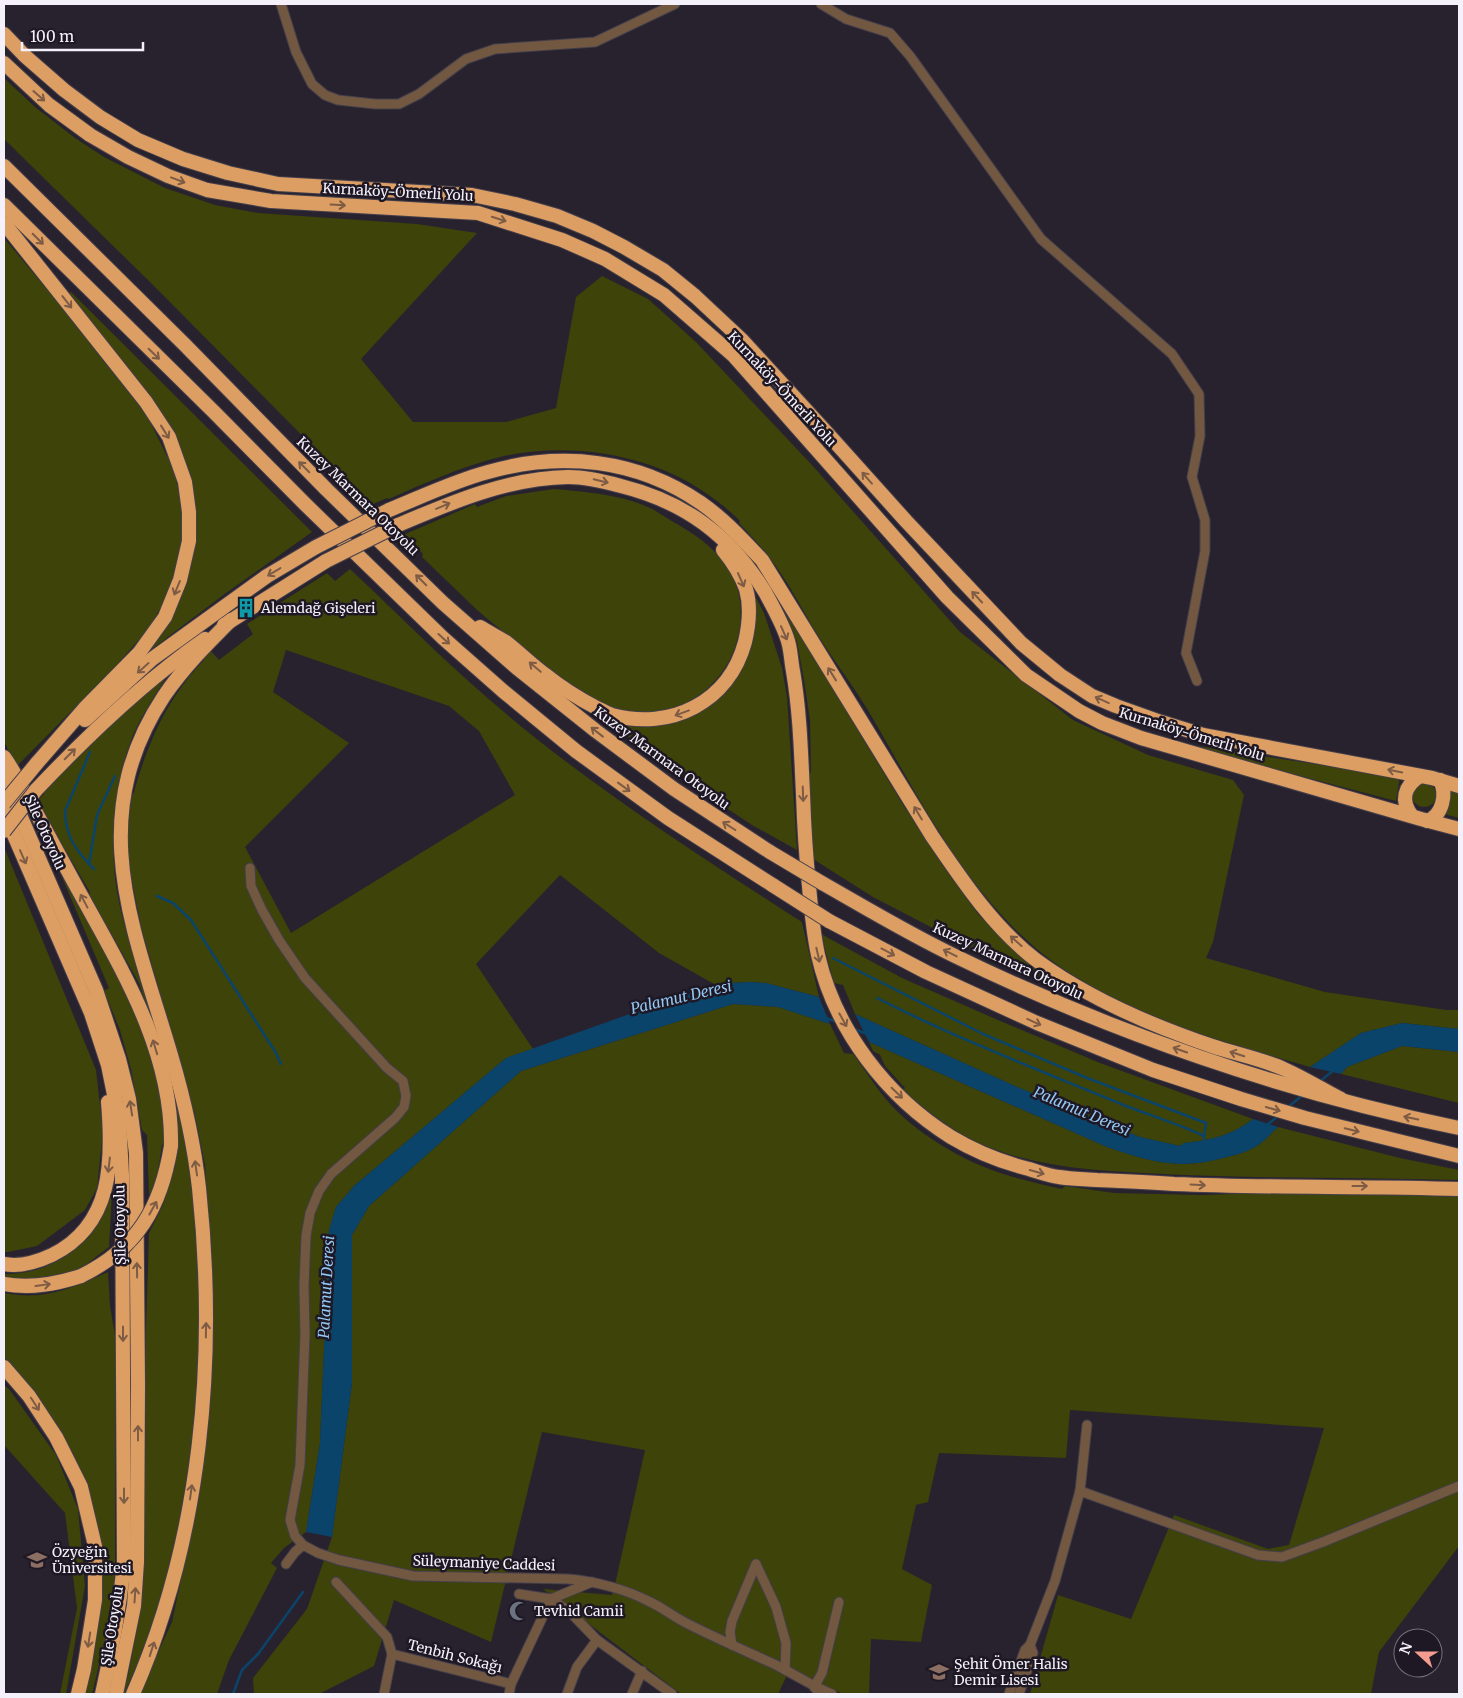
<svg xmlns="http://www.w3.org/2000/svg" width="1463" height="1698" viewBox="0 0 1463 1698" font-family="Merriweather,serif">
<rect width="100%" height="100%" fill="#28222f"/>
<!-- green -->
<g fill="#3d4309" fill-rule="evenodd">
<path d="M4,78L35,107L75,138L104,157L165,188L215,205L258,213L417,224L477,233L361,359L413,422H506L556,408L576,297L602,276L648,299L696,342L811,464L960,632L1073,720L1148,755L1233,780L1244,795L1213,942L1206,958L1325,992L1446,1010H1459V1029L1402,1023L1361,1033L1310,1067C1226,1043 1138,1019 1065,970C976,911 924,807 872,717C855,688 835,662 817,634C802,609 788,581 769,557C760,545 749,534 739,523L740,521C733,514 725,507 717,501C656,453 566,439 492,459C457,469 422,484 389,499L387,498L371,505L154,286L4,139Z"/>
<path d="M4,238L49,292L147,416L174,470L181,501L182,537L175,572L164,602L149,628L115,667L16,767L4,741Z"/>
<path d="M71,292L312,532L226,593L140,658L186,577L178,444L68,294Z"/>
<path d="M554,489C586,492 620,494 650,508C657,511 663,516 670,520C695,534 720,550 733,577C740,592 742,609 740,625C733,687 673,727 614,708C583,699 559,677 535,657C516,641 495,626 476,609C458,592 440,574 422,557L423,554L403,535L475,504L477,507L506,496Z"/>
<path d="M350,569C397,613 442,659 491,701C587,784 695,853 802,922L819,997L766,983L750,982L714,984L659,953L560,875L476,964L533,1049L506,1058L354,1186L336,1207L329,1231L320,1443L306,1532L284,1548L271,1563L277,1568L229,1660L217,1694H139L172,1622L196,1508L207,1430L211,1389L212,1341V1273L205,1165L194,1111L141,927L128,860V828L131,794L133,795C148,742 166,700 204,660L203,657L210,650L219,660L253,634L247,624L327,573L335,581ZM286,650L449,706L479,731L515,795L291,933L245,847L349,743L273,692Z"/>
<path d="M749,584L764,613L782,668L787,697L797,850L752,825L708,796L595,713L656,723L732,680Z"/>
<path d="M784,609L905,808L941,863L978,914L1006,943L1039,971L1074,997L967,946L873,897L813,859L809,772L811,773L810,720L804,680L797,642Z"/>
<path d="M170,671C157,692 143,713 133,735C115,780 109,845 117,892C121,916 129,940 136,964C157,1034 184,1106 192,1179C208,1335 198,1497 145,1645C139,1662 131,1678 124,1694H122L128,1676L137,1629L143,1569L146,1420V1329L149,1233L163,1205L175,1167L176,1097L139,983L89,894L90,892L37,802L44,794L43,792L100,734Z"/>
<path d="M1171,742L1400,777L1396,801Z"/>
<circle cx="1424" cy="795" r="12"/>
<path d="M1450,788L1459,792V818L1444,814Z"/>
<path d="M4,847L96,1070L104,1141L102,1140L97,1188L85,1210L37,1246L8,1252H4Z"/>
<path d="M59,870C107,954 165,1044 164,1144L162,1145L157,1177L149,1196L147,1135L142,1130L131,1069L120,1030L104,991L109,988Z"/>
<path d="M821,934L902,978L998,1020L1100,1063L1253,1119C1231,1136 1211,1140 1184,1143L1180,1146L1140,1137L1103,1122L1015,1086L855,1014L843,985L834,983Z"/>
<path d="M733,1004L778,1007L830,1024L844,1053L853,1054C866,1071 878,1091 892,1106C921,1137 970,1165 1010,1176C1027,1181 1045,1185 1062,1189L1065,1186L1114,1193L1200,1195L1303,1192L1459,1197V1546L1379,1652L1371,1694H1030L1058,1595L1131,1619L1174,1515L1268,1549L1289,1545L1324,1428L1070,1410L1066,1458L939,1453L928,1502L916,1505L902,1569L932,1585L921,1642L871,1639L869,1694H843L790,1669L778,1694H681L543,1589L612,1595L616,1580L645,1450L542,1432L491,1642L394,1600L374,1666L319,1694H254L253,1678L307,1609L332,1537L352,1383V1235L369,1206L521,1071Z"/>
<path d="M869,1042L1107,1147C1148,1161 1176,1170 1219,1159C1231,1156 1245,1153 1255,1147C1264,1142 1271,1133 1278,1127L1400,1158L1459,1170V1180C1361,1177 1262,1179 1163,1174C1102,1171 1039,1169 981,1144C952,1131 927,1111 903,1090L905,1088L885,1066L880,1055L873,1051Z"/>
<path d="M1402,1046L1459,1052V1103L1341,1074L1347,1067Z"/>
<path d="M112,1192L109,1247L84,1266V1268C57,1279 32,1281 4,1277V1274C40,1274 64,1261 90,1236L88,1234L97,1222Z"/>
<path d="M108,1272L110,1306L115,1335V1571L112,1610L92,1694H83C91,1654 103,1612 102,1570C101,1549 96,1530 91,1510C88,1497 85,1483 80,1470C62,1428 35,1390 4,1357V1293C45,1301 72,1288 108,1272Z"/>
<path d="M4,1385L9,1389L56,1455L78,1509L85,1586L66,1694H60L77,1608L65,1513L4,1445Z"/>
</g>
<!-- water -->
<g fill="#0b446a">
<path d="M750,982L766,983L819,997L830,1024L778,1007L733,1004L521,1071L369,1206L352,1235V1383L332,1537L306,1532L320,1443L329,1230L336,1207L354,1186L506,1058L714,984Z"/>
<path d="M855,1014L1015,1086L1103,1122L1140,1137L1180,1146L1184,1143C1211,1140 1231,1136 1253,1119L1278,1127C1271,1133 1264,1142 1255,1147C1245,1153 1231,1156 1219,1159C1176,1170 1148,1161 1107,1147L869,1042Z"/>
<path d="M1402,1023L1459,1029V1052L1402,1046L1347,1067L1341,1074L1310,1067L1361,1033Z"/>
</g>
<g fill="none" stroke-linecap="round" stroke-linejoin="round">
<!-- stream -->
<g stroke="#0b446a" stroke-width="2.5">
<path d="M90,752L65,811C65,836 77,852 94,869"/>
<path d="M89,864L97,815L115,776"/>
<path d="M157,896L173,903L191,920L276,1053L281,1064"/>
<path d="M833,958L983,1034L1087,1078L1206,1123L1204,1136"/>
<path d="M877,998C957,1039 1042,1071 1126,1106C1152,1116 1179,1124 1204,1136V1143"/>
<path d="M826,1018L837,1022"/>
<path d="M854,1029L867,1034"/>
<path d="M1319,1082L1334,1070"/>
<path d="M1288,1107L1303,1095"/>
<path d="M1267,1125L1278,1116"/>
<path d="M233,1694L242,1670L258,1654L303,1592"/>
</g>
<defs>
<g id="minor">
<path d="M281,4L296,52L312,84L325,95L338,100L375,104H399L419,94L466,59L495,49L595,42L675,4"/>
<path d="M821,4L846,19L890,33L910,56L1041,239L1172,354L1199,394L1200,436L1192,477L1205,520V551L1186,653L1197,681"/>
<path d="M250,868L251,886L262,910L279,940L305,978L387,1068L403,1081L406,1096L404,1107L395,1118L331,1174L319,1191L310,1213L306,1236L304,1286L305,1334L300,1465L290,1520L295,1536L303,1545L318,1553L339,1560L413,1576L568,1579C594,1581 625,1589 648,1601C662,1607 674,1617 688,1624C716,1638 745,1651 774,1664C794,1674 812,1686 832,1694"/>
<path d="M1080,1491L1258,1555L1282,1557L1323,1542L1459,1486"/>
<path d="M286,1564L295,1552L303,1545"/>
<path d="M756,1564L776,1607L786,1643L785,1670"/>
<path d="M336,1582L387,1637L392,1654L384,1694"/>
<path d="M519,1594L551,1599L569,1611L597,1640L672,1694"/>
<path d="M551,1599L592,1582"/>
<path d="M732,1645L730,1632L732,1621L756,1564"/>
<path d="M392,1654L511,1684"/>
<path d="M817,1690L814,1687L822,1673L839,1602"/>
<path d="M509,1694L511,1684L551,1599"/>
<path d="M567,1694L577,1667L597,1640"/>
<path d="M632,1694L642,1671"/>
<path d="M1009,1694L1025,1650L1030,1645L1055,1581L1080,1491L1087,1425"/>
<path d="M1019,1694L1033,1653L1030,1645"/>
</g>
<g id="highway">
<path d="M4,34L25,56L64,90L100,117L138,140L183,159L228,173L278,184L472,195L515,204L557,216L593,231L624,247L663,270L695,296L741,339L827,433L906,521L1021,643L1060,675L1092,696L1116,706L1161,722L1203,735L1432,778L1459,786"/>
<path d="M4,63L49,105L90,135L128,157L168,176L207,190L271,201L478,213L562,240L605,259L664,295L734,356L947,597L1026,675L1079,711L1102,723L1141,738L1421,819L1459,829"/>
<path d="M4,166L185,345L326,489L443,603L517,668L596,731L674,789L770,852"/>
<path d="M4,205L214,412L305,504L443,638L503,691L576,751L668,818L774,886"/>
<path d="M4,223L146,402L169,437L185,482L189,512V541L180,580L165,617L139,653L84,709L37,763"/>
<path d="M389,510C421,497 454,481 488,472C561,451 637,459 701,503C724,519 743,540 762,560L932,836C962,880 993,927 1036,960C1089,999 1150,1025 1212,1046C1236,1054 1262,1059 1284,1069C1304,1078 1322,1089 1341,1099"/>
<path d="M398,525C452,502 508,478 568,477C586,477 603,481 621,486C685,502 730,535 765,592C773,607 783,624 788,641C791,651 791,661 793,671C800,712 801,753 803,794C804,825 806,856 809,886C811,909 813,932 818,955C835,1030 887,1097 951,1137C976,1152 1001,1162 1029,1169C1039,1172 1049,1176 1059,1177C1071,1179 1084,1179 1097,1180C1123,1181 1148,1182 1174,1184C1269,1188 1364,1186 1459,1189"/>
<path d="M224,625L326,561"/>
<path d="M480,627C488,632 498,637 506,642C520,653 533,666 547,676C562,688 578,698 595,707C600,709 606,713 612,715C671,731 729,702 745,642C749,625 751,606 746,589C741,575 732,561 723,550"/>
<path d="M85,720L152,659L267,576L316,547"/>
<path d="M4,757C13,769 19,783 27,796C41,822 55,847 69,873C115,959 173,1045 171,1146"/>
<path d="M4,778L96,990L119,1059L129,1099L136,1153L138,1385L137,1562L134,1606L116,1694"/>
<path d="M36,790C88,735 143,682 205,639"/>
<path d="M4,812L91,1013L108,1065L119,1119L122,1175L124,1565C119,1609 112,1651 102,1694"/>
<path d="M1412,816C1400,801 1404,786 1420,776"/>
<path d="M1427,821C1443,815 1447,794 1440,780"/>
<path d="M822,883C866,908 909,934 955,956C1113,1033 1287,1093 1459,1128"/>
<path d="M829,921L926,972L1037,1023L1153,1070L1241,1099L1305,1118L1459,1156"/>
<path d="M4,1264C20,1267 37,1262 52,1255C113,1225 113,1161 108,1102"/>
<path d="M4,1284C31,1289 56,1284 81,1276"/>
<path d="M4,1367L29,1396L56,1437L81,1487L95,1546V1600L84,1669L78,1694"/>
<path d="M133,1694C202,1537 217,1358 199,1188C194,1143 184,1099 171,1055C134,929 83,819 164,696C183,668 207,644 231,620"/>
</g>
</defs>
<!-- minor casing -->
<use href="#minor" stroke="#453f4b" stroke-width="11"/>
<!-- highway casing -->
<use href="#highway" stroke="#453f4b" stroke-width="16"/>
<!-- minor -->
<use href="#minor" stroke="#725841" stroke-width="9"/>
<!-- highway -->
<use href="#highway" stroke="#dc9e63" stroke-width="14"/>
<defs>
<g id="highway-bridge">
<path d="M316,547L389,510"/>
<path d="M326,561L398,525"/>
<path d="M4,803L37,763"/>
<path d="M4,831L36,790"/>
<path d="M770,852L822,883"/>
<path d="M774,886L829,921"/>
<path d="M81,1276C138,1248 161,1207 171,1146"/>
</g>
</defs>
<!-- highway-bridge casing -->
<use href="#highway-bridge" stroke="#453f4b" stroke-width="16" stroke-linecap="butt"/>
<!-- highway-bridge -->
<use href="#highway-bridge" stroke="#dc9e63" stroke-width="14"/>
</g>
<!-- one-way arrows -->
<defs><path id="oneway-shaft" d="M-6 0H5M1.5-3L5.5 0L1.5 3" fill="none" stroke-width="1.6" stroke-linecap="round" stroke-linejoin="round" transform="scale(1.25)"/></defs>
<g stroke="#7d5b44">
<use href="#oneway-shaft" transform="translate(39 96) rotate(41)"/>
<use href="#oneway-shaft" transform="translate(178 180) rotate(21)"/>
<use href="#oneway-shaft" transform="translate(338 205) rotate(3)"/>
<use href="#oneway-shaft" transform="translate(499 219) rotate(18)"/>
<use href="#oneway-shaft" transform="translate(38 239) rotate(45)"/>
<use href="#oneway-shaft" transform="translate(67 302) rotate(52)"/>
<use href="#oneway-shaft" transform="translate(154 354) rotate(44)"/>
<use href="#oneway-shaft" transform="translate(165 432) rotate(58)"/>
<use href="#oneway-shaft" transform="translate(304 467) rotate(-135)"/>
<use href="#oneway-shaft" transform="translate(867 478) rotate(-131)"/>
<use href="#oneway-shaft" transform="translate(601 481) rotate(13)"/>
<use href="#oneway-shaft" transform="translate(443 506) rotate(-23)"/>
<use href="#oneway-shaft" transform="translate(274 572) rotate(149)"/>
<use href="#oneway-shaft" transform="translate(421 580) rotate(-135)"/>
<use href="#oneway-shaft" transform="translate(741 580) rotate(66)"/>
<use href="#oneway-shaft" transform="translate(177 588) rotate(112)"/>
<use href="#oneway-shaft" transform="translate(977 597) rotate(-133)"/>
<use href="#oneway-shaft" transform="translate(784 633) rotate(66)"/>
<use href="#oneway-shaft" transform="translate(444 639) rotate(42)"/>
<use href="#oneway-shaft" transform="translate(535 667) rotate(-140)"/>
<use href="#oneway-shaft" transform="translate(143 668) rotate(138)"/>
<use href="#oneway-shaft" transform="translate(832 674) rotate(-122)"/>
<use href="#oneway-shaft" transform="translate(1102 700) rotate(-156)"/>
<use href="#oneway-shaft" transform="translate(682 713) rotate(160)"/>
<use href="#oneway-shaft" transform="translate(597 732) rotate(-142)"/>
<use href="#oneway-shaft" transform="translate(70 754) rotate(-45)"/>
<use href="#oneway-shaft" transform="translate(1395 771) rotate(-169)"/>
<use href="#oneway-shaft" transform="translate(624 787) rotate(36)"/>
<use href="#oneway-shaft" transform="translate(803 794) rotate(88)"/>
<use href="#oneway-shaft" transform="translate(918 813) rotate(-121)"/>
<use href="#oneway-shaft" transform="translate(729 826) rotate(-148)"/>
<use href="#oneway-shaft" transform="translate(23 857) rotate(66)"/>
<use href="#oneway-shaft" transform="translate(84 901) rotate(-118)"/>
<use href="#oneway-shaft" transform="translate(1016 941) rotate(-138)"/>
<use href="#oneway-shaft" transform="translate(888 952) rotate(28)"/>
<use href="#oneway-shaft" transform="translate(950 953) rotate(-153)"/>
<use href="#oneway-shaft" transform="translate(818 955) rotate(77)"/>
<use href="#oneway-shaft" transform="translate(843 1020) rotate(61)"/>
<use href="#oneway-shaft" transform="translate(1034 1022) rotate(24)"/>
<use href="#oneway-shaft" transform="translate(155 1047) rotate(-107)"/>
<use href="#oneway-shaft" transform="translate(1180 1050) rotate(-161)"/>
<use href="#oneway-shaft" transform="translate(1237 1054) rotate(-162)"/>
<use href="#oneway-shaft" transform="translate(897 1093) rotate(44)"/>
<use href="#oneway-shaft" transform="translate(131 1108) rotate(-99)"/>
<use href="#oneway-shaft" transform="translate(1273 1109) rotate(16)"/>
<use href="#oneway-shaft" transform="translate(1411 1118) rotate(-168)"/>
<use href="#oneway-shaft" transform="translate(1352 1130) rotate(14)"/>
<use href="#oneway-shaft" transform="translate(109 1165) rotate(97)"/>
<use href="#oneway-shaft" transform="translate(196 1168) rotate(-98)"/>
<use href="#oneway-shaft" transform="translate(1037 1172) rotate(16)"/>
<use href="#oneway-shaft" transform="translate(1198 1185) rotate(3)"/>
<use href="#oneway-shaft" transform="translate(1360 1186)"/>
<use href="#oneway-shaft" transform="translate(153 1208) rotate(-61)"/>
<use href="#oneway-shaft" transform="translate(137 1270) rotate(-91)"/>
<use href="#oneway-shaft" transform="translate(43 1285) rotate(-8)"/>
<use href="#oneway-shaft" transform="translate(206 1330) rotate(-89)"/>
<use href="#oneway-shaft" transform="translate(123 1334) rotate(90)"/>
<use href="#oneway-shaft" transform="translate(35 1404) rotate(57)"/>
<use href="#oneway-shaft" transform="translate(138 1433) rotate(-90)"/>
<use href="#oneway-shaft" transform="translate(191 1492) rotate(-82)"/>
<use href="#oneway-shaft" transform="translate(124 1496) rotate(90)"/>
<use href="#oneway-shaft" transform="translate(135 1595) rotate(-86)"/>
<use href="#oneway-shaft" transform="translate(89 1640) rotate(99)"/>
<use href="#oneway-shaft" transform="translate(152 1649) rotate(-72)"/>
</g>
<!-- icons -->
<defs>
<symbol id="building-bare" viewBox="-9 -9 18 18"><path d="M-4-6H4V6H1V3H-1V6H-4ZM-2.5-4.3h1.7v1.8h-1.7ZM.8-4.3h1.7v1.8H.8ZM-2.5-1h1.7V.8h-1.7ZM.8-1h1.7V.8H.8Z" fill="#0f9aa8" stroke="#1e1825" stroke-width="2.5" paint-order="stroke"/></symbol>
<symbol id="university-bare" viewBox="-9 -9 18 18"><path d="M0-5L7-2L0 1L-7-2ZM-4 1L0 2.5L4 1V4Q0 6-4 4Z" fill="#8d6e63" stroke="#1e1825" stroke-width="2.5" paint-order="stroke"/></symbol>
<symbol id="mosque-bare" viewBox="-9 -9 18 18"><path d="M3.5-4.9A6 6 0 1 0 3.5 4.9A5 5 0 1 1 3.5-4.9Z" fill="#6b7280" stroke="#1e1825" stroke-width="2.5" paint-order="stroke"/></symbol>
<symbol id="school-bare" viewBox="-9 -9 18 18"><path d="M0-5L7-2L0 1L-7-2ZM-4 1L0 2.5L4 1V4Q0 6-4 4Z" fill="#8d6e63" stroke="#1e1825" stroke-width="2.5" paint-order="stroke"/></symbol>
</defs>
<g fill-rule="evenodd">
<use href="#building-bare" x="232" y="594" width="28" height="28"/>
<use href="#university-bare" x="23" y="1546" width="28" height="28"/>
<use href="#mosque-bare" x="505" y="1597" width="28" height="28"/>
<use href="#school-bare" x="925" y="1658" width="28" height="28"/>
</g>
<g text-anchor="middle" dominant-baseline="central" stroke-width="5" stroke-linejoin="round" paint-order="stroke">
<!-- street labels -->
<g font-size="14" fill="#f5f1fa" stroke="#1e1825">
<text transform="translate(398 192) rotate(3)">Kurnaköy-Ömerli Yolu</text>
<text transform="translate(782 389) rotate(47)">Kurnaköy-Ömerli Yolu</text>
<text transform="translate(358 496) rotate(44)">Kuzey Marmara Otoyolu</text>
<text transform="translate(1192 734) rotate(17)">Kurnaköy-Ömerli Yolu</text>
<text transform="translate(662 758) rotate(36)">Kuzey Marmara Otoyolu</text>
<text transform="translate(45 832) rotate(66)">Şile Otoyolu</text>
<text transform="translate(1008 961) rotate(25)">Kuzey Marmara Otoyolu</text>
<text transform="translate(120 1225) rotate(-91)">Şile Otoyolu</text>
<text transform="translate(484 1563) rotate(2)">Süleymaniye Caddesi</text>
<text transform="translate(112 1626) rotate(-81)">Şile Otoyolu</text>
<text transform="translate(455 1656) rotate(14)">Tenbih Sokağı</text>
</g>
<!-- poi labels -->
<g font-size="14" fill="#f5f1fa" stroke="#1e1825" text-anchor="start">
<text x="261" y="608">Alemdağ Gişeleri</text>
<text x="52" y="1552">Özyeğin<tspan x="52" dy="16">Üniversitesi</tspan></text>
<text x="534" y="1611">Tevhid Camii</text>
<text x="954" y="1664">Şehit Ömer Halis<tspan x="954" dy="16">Demir Lisesi</tspan></text>
</g>
<!-- water labels -->
<g font-size="15" font-style="italic" fill="#94c8f3" stroke="#1e1825">
<text transform="translate(681 997) rotate(-13)">Palamut Deresi</text>
<text transform="translate(1082 1111) rotate(23)">Palamut Deresi</text>
<text transform="translate(326 1287) rotate(-87)">Palamut Deresi</text>
</g>
</g>
<!-- border -->
<rect width="1463" height="1698" fill="none" stroke="#f5f1fa" stroke-width="10"/>
<!-- north arrow -->
<g transform="translate(1418 1653) rotate(291)"><circle r="24" fill="#1e1825" stroke="#746f7a"/>
<path d="M0-4L9 19L0 12L-9 19Z" fill="#f59c90"/>
<text y="-8" font-size="14" font-weight="bold" text-anchor="middle" fill="#f5f1fa">N</text>
</g>
<!-- scale -->
<path d="M22 42v8h121v-8" fill="none" stroke="#f5f1fa" stroke-width="2.5"/>
<text x="30" y="42" font-size="15" fill="#f5f1fa" stroke="#1e1825" stroke-width="4" paint-order="stroke">100 m</text>
</svg>
